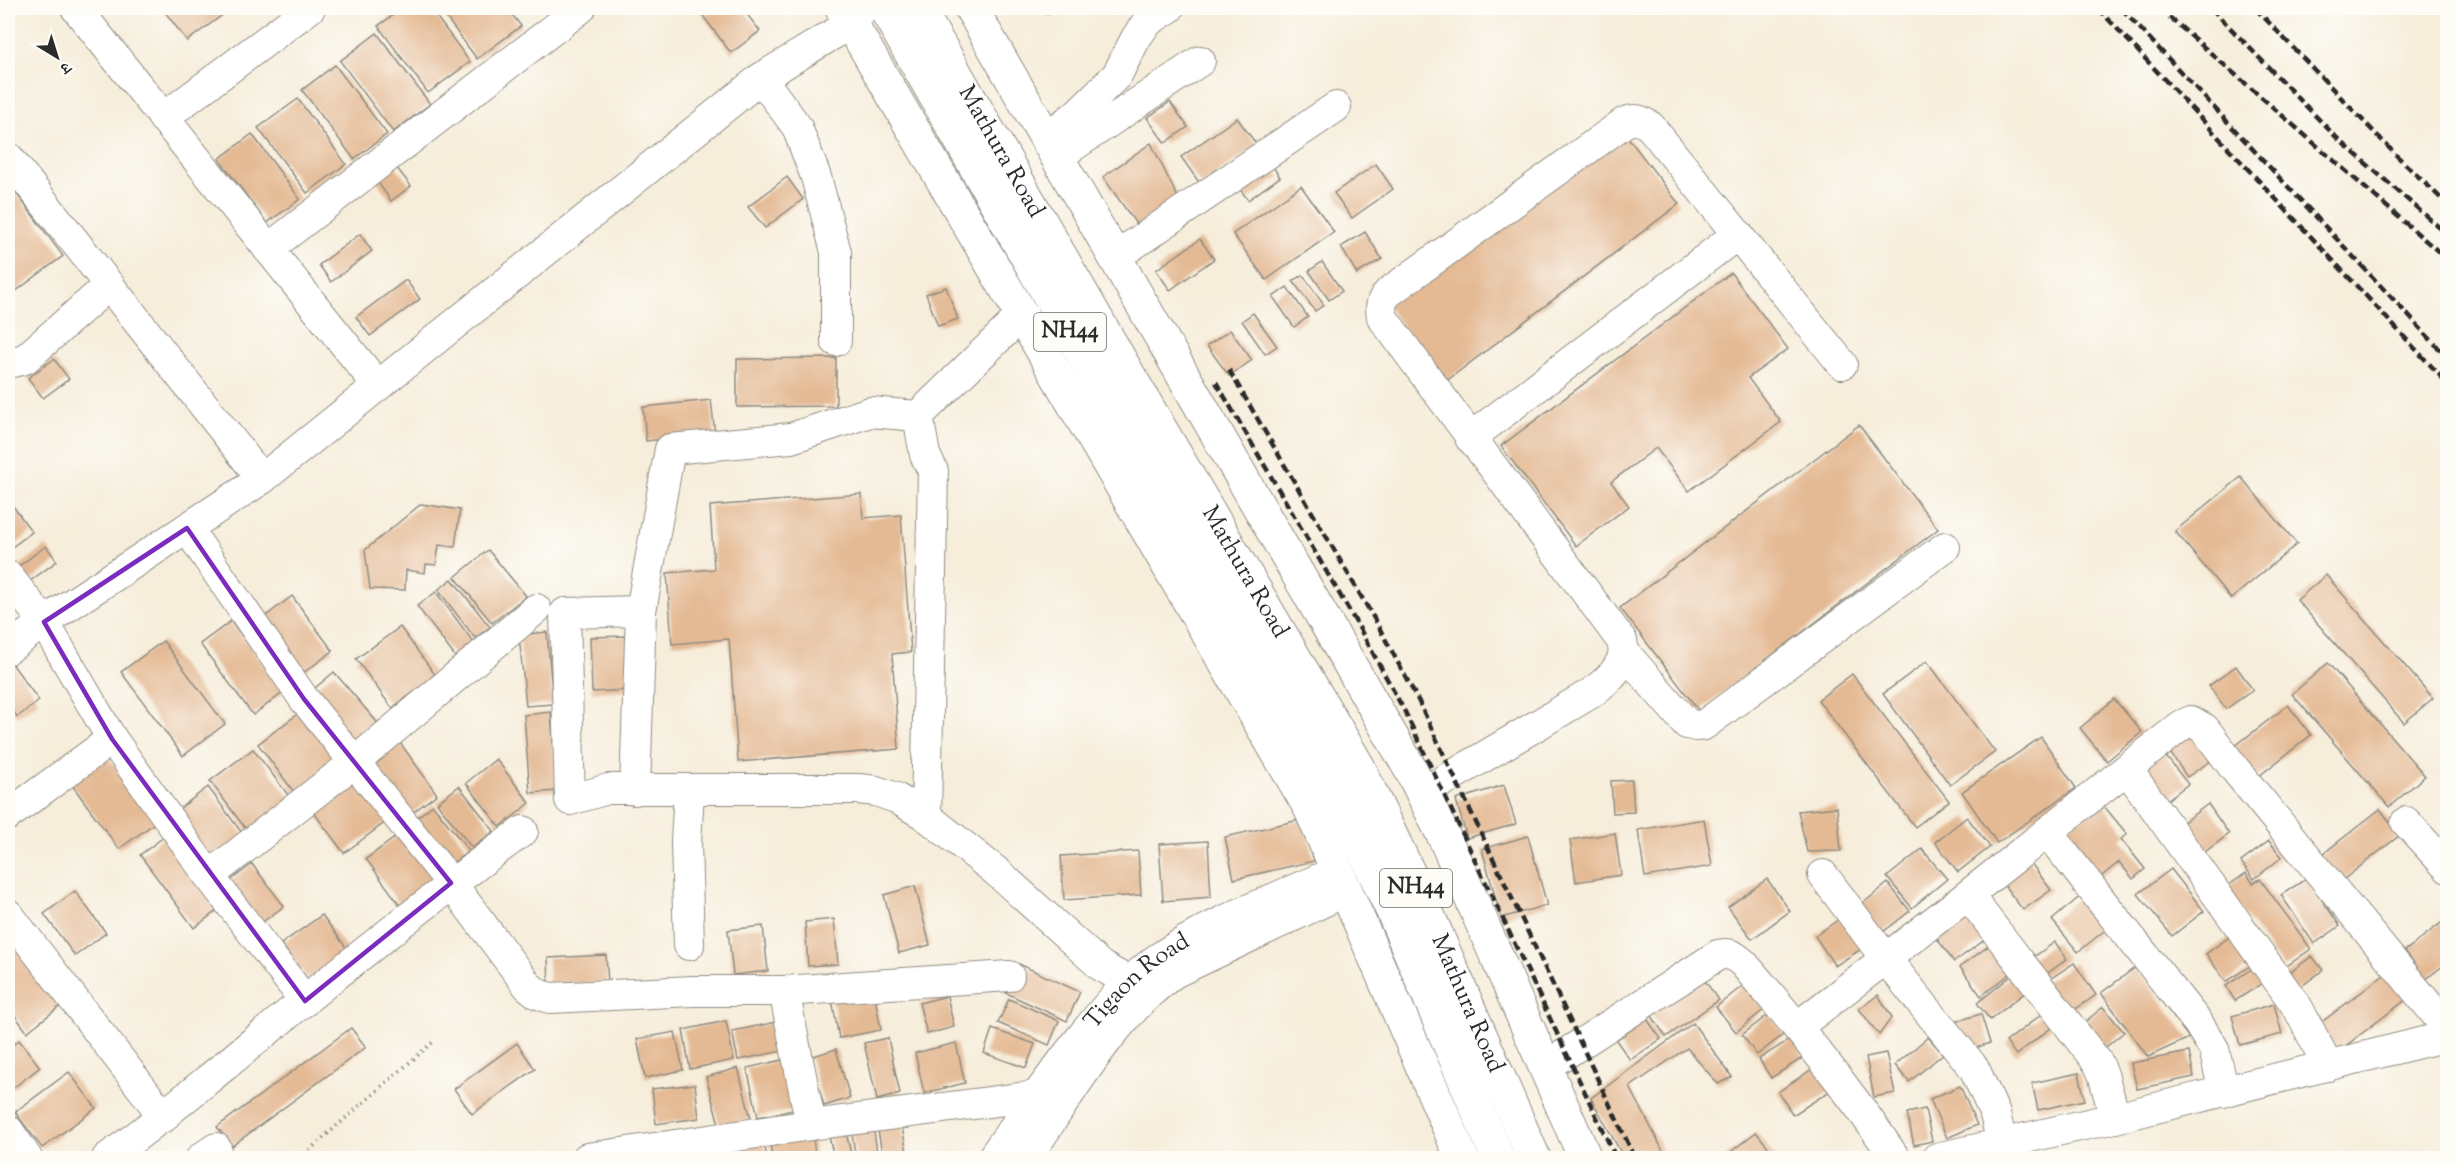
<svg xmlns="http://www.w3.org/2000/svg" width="2455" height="1166" viewBox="0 0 2455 1166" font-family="'Sorts Mill Goudy','Noto Serif Devanagari',serif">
<rect width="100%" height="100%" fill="#fdfcf7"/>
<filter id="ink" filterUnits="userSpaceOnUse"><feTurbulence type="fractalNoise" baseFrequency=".0167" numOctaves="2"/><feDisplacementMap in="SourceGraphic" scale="12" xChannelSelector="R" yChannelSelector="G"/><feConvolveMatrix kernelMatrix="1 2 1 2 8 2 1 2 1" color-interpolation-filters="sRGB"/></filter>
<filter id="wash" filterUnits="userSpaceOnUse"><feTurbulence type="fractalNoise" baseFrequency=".008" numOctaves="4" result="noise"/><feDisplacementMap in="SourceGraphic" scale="24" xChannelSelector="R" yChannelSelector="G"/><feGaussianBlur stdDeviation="1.35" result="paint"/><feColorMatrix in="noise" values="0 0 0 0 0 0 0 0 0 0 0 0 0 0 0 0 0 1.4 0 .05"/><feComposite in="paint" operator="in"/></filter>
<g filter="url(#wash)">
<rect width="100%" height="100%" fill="#f6edda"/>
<g id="blocks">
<!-- building -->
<g fill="#e4ba94">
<path d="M162,8H232L187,41Z"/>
<path d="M403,8H430L470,62L428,93L378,26Z"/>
<path d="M439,8H507L521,26L477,59Z"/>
<path d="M715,8H742L760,31L731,53L703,16Z"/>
<path d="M1043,8H1061L1046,14Z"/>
<path d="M377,33L430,104L393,132L340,61Z"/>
<path d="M335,65L387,134L354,159L302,90Z"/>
<path d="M298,99L346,164L307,193L258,128Z"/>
<path d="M1170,102L1188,127L1165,143L1147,118Z"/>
<path d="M1237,118L1257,145L1201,185L1181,157Z"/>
<path d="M1620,127L1679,204L1445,382L1386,305Z"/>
<path d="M252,134L300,199L267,223L219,159Z"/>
<path d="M1151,143L1179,200L1139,228L1103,177Z"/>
<path d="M1266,157L1280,177L1248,200L1233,180Z"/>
<path d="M393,163L411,186L391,201L374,177Z"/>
<path d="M1376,164L1393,189L1352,218L1334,193Z"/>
<path d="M787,177L803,199L765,228L748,207Z"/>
<path d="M8,182L63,256L8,297Z"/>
<path d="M1301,186L1334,232L1266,280L1233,234Z"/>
<path d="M1365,232L1382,259L1357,274L1341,247Z"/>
<path d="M360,234L372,251L331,282L319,265Z"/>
<path d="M1200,239L1214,259L1170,290L1156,270Z"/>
<path d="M1322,262L1342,291L1329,300L1309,271Z"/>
<path d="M1731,273L1788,349L1748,378L1781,422L1689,491L1656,448L1611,482L1629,506L1576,546L1501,446Z"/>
<path d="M1303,275L1324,305L1315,311L1293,281Z"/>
<path d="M406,280L420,299L370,336L356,317Z"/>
<path d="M946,287L958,319L938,326L926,294Z"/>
<path d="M1287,287L1308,317L1294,327L1273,297Z"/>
<path d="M1253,313L1277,346L1265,354L1242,321Z"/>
<path d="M1230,330L1252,360L1229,376L1207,346Z"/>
<path d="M836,358V406L737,407V359Z"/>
<path d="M54,359L69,379L43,398L28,378Z"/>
<path d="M711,400L715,434L646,441L643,407Z"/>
<path d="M1859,425L1938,529L1699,711L1620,608Z"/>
<path d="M2241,477L2297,544L2231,599L2175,531Z"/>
<path d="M861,494L863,518L901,515L911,652L892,654L899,749L738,762L729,639L672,644L667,573L714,569L710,506Z"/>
<path d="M421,504L460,510L455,547L439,545L436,565L426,564L425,573L406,570L405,590L370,589L365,550Z"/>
<path d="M13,506L32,532L8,550V509Z"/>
<path d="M46,546L57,561L26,584L15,569Z"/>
<path d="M488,550L526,596L492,623L455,577Z"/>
<path d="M2326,575L2433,698L2404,723L2297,600Z"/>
<path d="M452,579L490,627L475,638L438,590Z"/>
<path d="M436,592L475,644L456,658L417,606Z"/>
<path d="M292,596L333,651L303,673L262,619Z"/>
<path d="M231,621L284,692L253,715L200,644Z"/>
<path d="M400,627L436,676L392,708L356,659Z"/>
<path d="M547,632L553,704L526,706L519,635Z"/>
<path d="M628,636L631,690L592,692L590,637Z"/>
<path d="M163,641L225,724L183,756L121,672Z"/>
<path d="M1927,661L1995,752L1950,785L1883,694Z"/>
<path d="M11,662L39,701L17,717L8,704V665Z"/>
<path d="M2328,663L2425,776L2389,807L2292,694Z"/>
<path d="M2236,666L2253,690L2226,709L2209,686Z"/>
<path d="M334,672L382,728L357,750L308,694Z"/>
<path d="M1852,674L1949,801L1915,827L1818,700Z"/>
<path d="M2114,699L2142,732L2107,761L2080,728Z"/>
<path d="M2288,705L2311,735L2254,780L2230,750Z"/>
<path d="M303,710L342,763L297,796L258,744Z"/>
<path d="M551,712L557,791L530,793L524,715Z"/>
<path d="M2192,731L2212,760L2187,777L2167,748Z"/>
<path d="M2041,737L2076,788L1997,843L1962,792Z"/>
<path d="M398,740L437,794L412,813L372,759Z"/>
<path d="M253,749L292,800L248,832L210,781Z"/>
<path d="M106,754L156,822L119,849L69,781Z"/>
<path d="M2164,754L2188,784L2163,803L2139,772Z"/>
<path d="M496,759L530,803L500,827L466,783Z"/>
<path d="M354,777L387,821L344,853L311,809Z"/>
<path d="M1632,780L1634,812L1613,813L1611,781Z"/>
<path d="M1504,785L1516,824L1467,838L1456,800Z"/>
<path d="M459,786L494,831L472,848L437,803Z"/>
<path d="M208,787L245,837L208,865L171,815Z"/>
<path d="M2208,804L2229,834L2194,860L2173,830Z"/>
<path d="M433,805L469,851L450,865L415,819Z"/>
<path d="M2103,805L2127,834L2121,839L2145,869L2133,879L2119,862L2091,885L2053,836Z"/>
<path d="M1837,807L1841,851L1807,852L1798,811Z"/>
<path d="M2380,809L2400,835L2334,887L2314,861Z"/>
<path d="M1967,817L1990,847L1958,872L1935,842Z"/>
<path d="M1304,819L1314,861L1234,879L1225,837Z"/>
<path d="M1704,819L1712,866L1645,877L1638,830Z"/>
<path d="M1615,833L1621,875L1576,882L1570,840Z"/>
<path d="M400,834L434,880L400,905L366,859Z"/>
<path d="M165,836L219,909L194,928L140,855Z"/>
<path d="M1528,836L1547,905L1501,918L1482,849Z"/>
<path d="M1208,841L1211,897L1163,901L1159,844Z"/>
<path d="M2269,841L2282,857L2254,879L2241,862Z"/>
<path d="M1922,849L1947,879L1912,908L1887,877Z"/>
<path d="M1138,851L1141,895L1064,900L1061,856Z"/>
<path d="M2028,859L2051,890L2023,910L2000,880Z"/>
<path d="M252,864L284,906L256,927L225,885Z"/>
<path d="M2171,869L2204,911L2172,936L2138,894Z"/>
<path d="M2246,873L2253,883L2260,879L2311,949L2284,968L2225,888Z"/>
<path d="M2307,878L2340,926L2314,944L2281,895Z"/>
<path d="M1767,879L1790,911L1752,939L1728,907Z"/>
<path d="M1888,883L1910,911L1879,935L1857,908Z"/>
<path d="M915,886L930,945L899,953L884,895Z"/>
<path d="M75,891L106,933L75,956L44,914Z"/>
<path d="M2083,894L2109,927L2078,952L2052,920Z"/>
<path d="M1962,906L1986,939L1954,962L1930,929Z"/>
<path d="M322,915L348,950L308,980L281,944Z"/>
<path d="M1845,915L1866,946L1835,966L1815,936Z"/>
<path d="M834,919L838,964L808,966L805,922Z"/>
<path d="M2441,923L2448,931V962L2426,979L2405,951Z"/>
<path d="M763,926L768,971L733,975L728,930Z"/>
<path d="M2239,930L2260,959L2226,982L2206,954Z"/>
<path d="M17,942L63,1004L27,1032L8,1006V949Z"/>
<path d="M1994,942L2015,970L1981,996L1960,967Z"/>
<path d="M2055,942L2067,959L2041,978L2028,961Z"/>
<path d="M606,955L608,982L549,985L548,958Z"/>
<path d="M2312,956L2323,970L2291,994L2280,980Z"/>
<path d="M2074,963L2096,995L2064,1017L2041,985Z"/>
<path d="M1019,964L1080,992L1067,1021L1006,993Z"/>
<path d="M2259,964L2269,979L2235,1001L2226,986Z"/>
<path d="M2136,967L2189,1038L2148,1057L2101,993Z"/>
<path d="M2392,969L2412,995L2335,1054L2315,1027Z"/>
<path d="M2015,973L2028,990L1990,1020L1977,1003Z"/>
<path d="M1702,977L1719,1000L1666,1037L1650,1013Z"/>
<path d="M1745,984L1765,1009L1736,1032L1716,1007Z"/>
<path d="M873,986L881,1030L839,1038L831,994Z"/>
<path d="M1878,995L1892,1017L1879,1035L1859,1009Z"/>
<path d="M947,996L954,1027L927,1034L919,1003Z"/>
<path d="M1009,999L1059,1021L1049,1045L998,1023Z"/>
<path d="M2274,1004L2282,1034L2240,1045L2232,1016Z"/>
<path d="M2103,1007L2124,1032L2101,1051L2080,1026Z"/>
<path d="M1769,1014L1784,1034L1757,1055L1742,1035Z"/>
<path d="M1981,1014L1990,1043L1966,1051L1957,1021Z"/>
<path d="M2042,1014L2052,1027L2016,1055L2006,1042Z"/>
<path d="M1647,1019L1661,1039L1630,1060L1616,1040Z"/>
<path d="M726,1021L734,1060L690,1069L683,1030Z"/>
<path d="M777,1022L783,1051L738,1060L732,1031Z"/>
<path d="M1693,1023L1732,1077L1718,1084L1687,1048L1630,1087L1663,1151L1650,1158H1624L1591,1098Z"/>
<path d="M351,1028L366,1047L232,1146L217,1127Z"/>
<path d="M992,1029L1035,1044L1026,1068L984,1053Z"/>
<path d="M675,1032L683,1070L645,1078L637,1039Z"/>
<path d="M1928,1037L1943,1054L1909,1082L1895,1065Z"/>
<path d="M888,1038L900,1094L877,1100L864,1043Z"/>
<path d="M1792,1038L1804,1057L1771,1078L1759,1059Z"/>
<path d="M19,1040L40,1067L8,1092V1049Z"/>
<path d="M517,1043L535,1069L472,1114L454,1089Z"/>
<path d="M956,1043L965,1083L924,1093L915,1053Z"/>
<path d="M836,1049L850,1098L824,1106L810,1057Z"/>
<path d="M2189,1052L2194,1077L2137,1089L2131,1063Z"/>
<path d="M1886,1053L1895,1093L1874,1097L1866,1057Z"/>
<path d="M787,1059L798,1109L758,1117L747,1068Z"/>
<path d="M1815,1067L1830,1091L1793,1115L1778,1092Z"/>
<path d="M738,1068L751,1119L720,1128L706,1077Z"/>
<path d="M69,1072L96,1108L42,1148L15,1112Z"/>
<path d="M2079,1073L2085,1100L2038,1110L2032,1083Z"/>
<path d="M695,1084L699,1118L656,1124L652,1089Z"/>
<path d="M1960,1086L1977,1125L1947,1138L1930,1099Z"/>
<path d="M1925,1109L1932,1141L1914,1145L1907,1113Z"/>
<path d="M900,1116L908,1158H883L876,1120Z"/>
<path d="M872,1119L878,1158H856L850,1122Z"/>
<path d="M844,1124L852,1158H834L827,1128Z"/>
<path d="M812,1129L815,1154L772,1158L769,1135Z"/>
<path d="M1756,1132L1777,1158H1723Z"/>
<path d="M764,1142L767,1158H735L732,1149Z"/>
</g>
</g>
</g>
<g filter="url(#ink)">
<use href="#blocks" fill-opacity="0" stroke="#908c82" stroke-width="1.5"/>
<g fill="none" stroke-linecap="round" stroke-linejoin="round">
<defs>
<g id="minor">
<path d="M76,8L378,386"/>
<path d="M761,78L797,127L816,177L836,252V341"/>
<path d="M163,118L310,8"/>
<path d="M1046,137L1076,115L1117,75L1136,38L1147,22L1169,8"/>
<path d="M8,157L262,479"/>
<path d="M1057,157L1200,61"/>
<path d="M268,249L581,8"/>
<path d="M1115,257L1336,107"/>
<path d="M8,360L13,362L25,359L109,285"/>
<path d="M1842,364L1650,126C1640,120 1635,118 1625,122L1389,292C1381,300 1380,306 1382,317L1622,641L1624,652L1687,724L1696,726L1704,725L1945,547"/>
<path d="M918,416L1022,315"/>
<path d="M1470,438L1738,234"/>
<path d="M187,528L304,699L451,883L528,986L538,994L550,998L693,991H784L1009,976"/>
<path d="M8,576L44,622L112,739"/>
<path d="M641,611L565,613L570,800L608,789H859L876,791L896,798L926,816L997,872L1101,966L1149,993"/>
<path d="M8,649L44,622L262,479L761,78L850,24"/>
<path d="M2127,769L2298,1008L2328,1066"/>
<path d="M635,790L641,611L670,449L791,438L870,412L918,416L925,455L933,471L926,816"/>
<path d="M1423,793L1593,692C1607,680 1620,671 1624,652"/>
<path d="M8,815L112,739L209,876L305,1001"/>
<path d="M2406,822L2448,868"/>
<path d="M2047,832L2198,1023L2214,1049L2224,1092"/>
<path d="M1823,875L1886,959L1974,1068L1995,1114L2002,1144"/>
<path d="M209,876L356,761L536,609"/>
<path d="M1968,895L2098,1063L2103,1074L2115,1118"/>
<path d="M8,914L164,1117"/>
<path d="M689,945L686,842L689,791"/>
<path d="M784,991L811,1125"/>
<path d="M1797,1027L1968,895L2182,725L2191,721L2205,729L2234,768L2448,1029"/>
<path d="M1545,1067L1718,955C1729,952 1735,956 1743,963C1797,1026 1849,1089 1895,1158"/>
<path d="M8,1130L27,1158"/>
<path d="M107,1158C147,1130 184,1099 222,1068C320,987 420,906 523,831"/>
<path d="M201,1158L216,1148"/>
<path d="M587,1158L811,1125L1036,1096"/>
<path id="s1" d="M992,1158C1020,1119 1048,1079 1078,1041C1102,1011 1126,981 1157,959C1212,921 1277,898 1337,871"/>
<path d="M1026,1158C1071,1095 1110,1020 1174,973L1346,891"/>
<path d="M1937,1158L2115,1118L2448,1036"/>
</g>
<g id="major">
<path d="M842,8L1310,808L1462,1158"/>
<path d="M971,8L1412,772L1446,841L1585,1158"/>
</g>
<g id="highway">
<path d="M885,8L1103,390L1333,785L1393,912L1498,1158"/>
<path id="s2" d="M918,8L1127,372L1358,766L1422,901L1534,1158"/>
<path d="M850,24L861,8"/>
</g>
</defs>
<!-- minor casing -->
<use href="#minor" stroke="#908c82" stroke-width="32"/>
<!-- major casing -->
<use href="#major" stroke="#908c82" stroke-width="35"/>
<!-- highway casing -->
<use href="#highway" stroke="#908c82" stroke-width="35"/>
<!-- path -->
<path stroke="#908c82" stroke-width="4" stroke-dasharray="1.5 4.5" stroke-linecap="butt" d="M300,1158L433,1042"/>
<!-- minor -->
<use href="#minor" stroke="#fff" stroke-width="30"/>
<!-- major -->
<use href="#major" stroke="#fff" stroke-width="33"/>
<!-- highway -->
<use href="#highway" stroke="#fff" stroke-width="33"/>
<!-- rail -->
<g stroke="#2b2b2b" stroke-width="4.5" stroke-dasharray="9 4.5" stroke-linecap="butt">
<path d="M2098,8L2448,384"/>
<path d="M2121,8L2448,358"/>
<path d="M2159,8L2448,260"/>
<path d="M2211,8L2337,138L2448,235"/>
<path d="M2255,8L2398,157L2448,205"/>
<path d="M1229,370L1375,620L1418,700L1635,1158"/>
<path d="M1216,382L1361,631L1405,712L1616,1158"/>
</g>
</g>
</g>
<!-- marked area -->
<path fill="none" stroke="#7b2cbf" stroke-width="4.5" stroke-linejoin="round" d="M187,528L304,699L451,883L305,1001L112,739L44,622Z"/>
<g text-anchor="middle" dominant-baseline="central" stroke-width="5" stroke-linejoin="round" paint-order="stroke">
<!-- shield labels -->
<g fill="#fdfcf7" stroke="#6a6a68" stroke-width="1.5">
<rect x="1034" y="313" width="72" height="38" rx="4.5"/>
<rect x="1380" y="869" width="72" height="38" rx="4.5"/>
</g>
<g font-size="22" font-weight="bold" fill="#2b2b2b">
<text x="1070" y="332">NH44</text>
<text x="1416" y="888">NH44</text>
</g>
<!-- street labels -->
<g font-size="24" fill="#2b2b2b" stroke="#fdfcf7">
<text stroke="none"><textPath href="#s2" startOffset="166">Mathura Road</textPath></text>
<text stroke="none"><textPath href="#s2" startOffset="652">Mathura Road</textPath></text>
<text stroke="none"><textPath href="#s1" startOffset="230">Tigaon Road</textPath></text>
<text stroke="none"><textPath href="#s2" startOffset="1138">Mathura Road</textPath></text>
</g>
</g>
<!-- margin -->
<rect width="2455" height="1166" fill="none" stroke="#fdfcf7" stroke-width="30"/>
<!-- north arrow -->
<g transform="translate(57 57) rotate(142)" stroke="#fdfcf7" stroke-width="4.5" paint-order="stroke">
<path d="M0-4.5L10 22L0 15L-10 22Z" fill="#2b2b2b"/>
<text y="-9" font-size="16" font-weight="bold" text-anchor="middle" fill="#2b2b2b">उ</text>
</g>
</svg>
